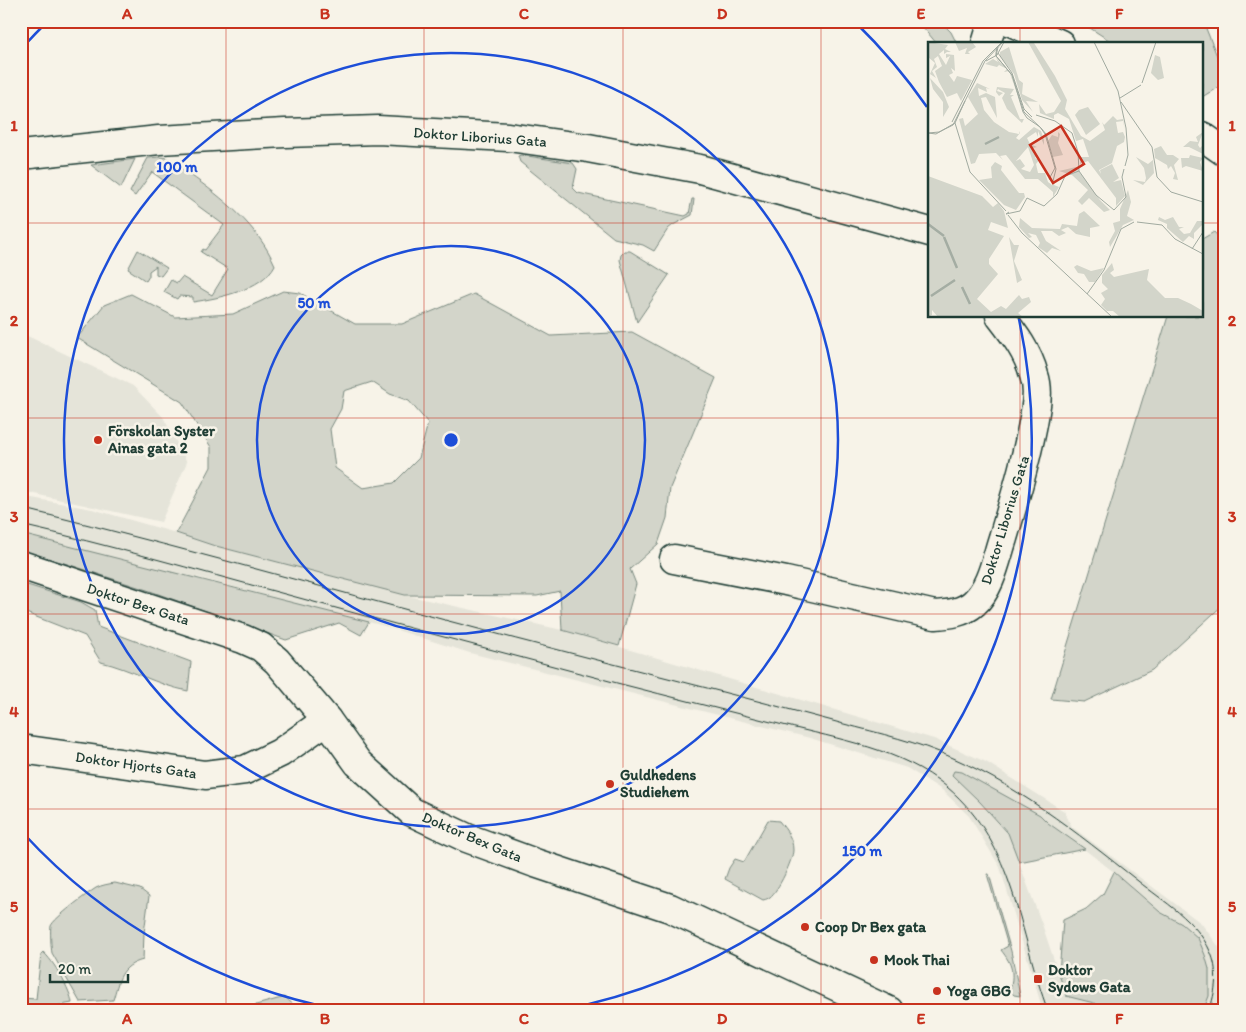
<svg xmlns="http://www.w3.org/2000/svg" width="1246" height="1032" viewBox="0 0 1246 1032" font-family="Itim,sans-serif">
<rect width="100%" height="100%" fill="#f7f3e8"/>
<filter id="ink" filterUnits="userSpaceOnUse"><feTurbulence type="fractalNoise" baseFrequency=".02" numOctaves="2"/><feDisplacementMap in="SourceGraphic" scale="10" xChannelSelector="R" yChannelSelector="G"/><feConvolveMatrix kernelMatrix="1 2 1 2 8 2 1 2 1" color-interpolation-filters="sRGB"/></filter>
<g filter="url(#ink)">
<!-- built -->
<g fill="#e5e4d9">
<path d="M21,333L133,386L163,417L187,462L161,522L21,491Z"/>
<path d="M21,496L92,509L176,533L212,545L405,595L562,630L934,739L986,762L1064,811L1072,827L1201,923L1219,947L1225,961V1009L1203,1011L1209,996V969L1205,955L1198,938L1182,924L1160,912L1114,872L1072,840L1048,823L1040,815L953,775L980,802L1008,833L1043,927L1066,996L1094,1003L1109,1011H1043L1000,867L969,816L942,790L907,768L810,738L470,653L381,625L310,608L197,577L188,604L32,554L21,552Z"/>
</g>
<!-- green -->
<g fill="#d3d5ca" stroke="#79897f" fill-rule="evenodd">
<path d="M918,21H940L951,32L957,44H937Z"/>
<path d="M1079,21H1203L1225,76V83L1202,97V44H1115Z"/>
<path d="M521,155L573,163L577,169L573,188L578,193L685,216L689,214L692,199H694L692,215L673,225L668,229L654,251L643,245L614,238L520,162L518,156Z"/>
<path d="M148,158C153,158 162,156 167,158C174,161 182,169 189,174C223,198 258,226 275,265C262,290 219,298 193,302V297L179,296L177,299L164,292L171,280L177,283L182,277L212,295L228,269L201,252L203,249L205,250L224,225L152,172L135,196L130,192Z"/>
<path d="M135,159L121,188L91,165Z"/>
<path d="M1214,232L1225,244V603L1152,670L1084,702L1051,699L1168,316H1202V239Z"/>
<path d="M138,250L167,268L161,276L156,274V266L149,271V276L146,281L128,269Z"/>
<path d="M625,251H630L669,275L637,322L620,260L621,255Z"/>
<path d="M283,291L300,293L355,324H402L474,294L551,336L632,332L716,378L670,488L667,518L658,544L630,569L636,584L619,646L562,630L560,591L537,596L405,595L212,545L176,533L211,467V447L182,402L77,338L104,305L131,294L175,317L233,314ZM372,382L390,394L409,401L428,423L419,458L394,483L363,488L335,468L330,429L341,409L344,391Z"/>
<path d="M21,534L369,622L361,635L339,623L286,640L150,591L61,562L21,552Z"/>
<path d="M21,583L81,602L95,610L98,627L191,662L188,691C157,685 131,669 101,662L85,636L21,611Z"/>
<path d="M954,771L962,772L1040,815L1048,823L1085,849L1019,862L1008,833L980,802L952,775Z"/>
<path d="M768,820L779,821C786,830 793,838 793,850C793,860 778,891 770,897C767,899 767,899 763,900L725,879L729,868L735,859L744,862Z"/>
<path d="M1114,872L1160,912L1182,924L1198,938L1205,955L1209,969V996L1203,1011H1109L1094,1003L1066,996L1059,974L1063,920L1086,909L1103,894Z"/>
<path d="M987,874H989L1011,951L1020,996L1014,995L1010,991C1014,973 1013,965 1001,950L1008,946Z"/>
<path d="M115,883L140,889L149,896L144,933L143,960C120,966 119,980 113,1000L80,1002L52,953C51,949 50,929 51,926C54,918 87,894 96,888C102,885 108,884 115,883Z"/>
<path d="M43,952C53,960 71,991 72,1003L44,1008H21V998L36,999L41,954Z"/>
<path d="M285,997L300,1011H251L256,1005Z"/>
</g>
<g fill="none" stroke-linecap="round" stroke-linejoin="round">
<defs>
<g id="minor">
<path d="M1009,21L1060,44"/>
<path d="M986,44L993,21"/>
<path d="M1202,136L1225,152"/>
<path d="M21,155L159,140L285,133L378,130L508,137L588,148L700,169L930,232"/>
<path d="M674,559L786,581L935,615C948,614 963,613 974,603C991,588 996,559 1003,538C1015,497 1028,455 1035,412C1037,401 1038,386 1034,375C1028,352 1014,334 1000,316"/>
<path d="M21,565L243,639L261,647L277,661L327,720L358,763L412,812L467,838L535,863L670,908L889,1011"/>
<path d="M21,749L205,775L245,770L280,753L327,720"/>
</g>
</defs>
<!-- minor casing -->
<use href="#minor" stroke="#1f3d34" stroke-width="31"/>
<!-- minor -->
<use href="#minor" stroke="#f7f3e8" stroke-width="28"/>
<!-- tram -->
<g stroke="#1f3d34" stroke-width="1">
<path d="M21,508C210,554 397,609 586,657C667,678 748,698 829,720C865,730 904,738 939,752C1014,782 1076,832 1138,881C1163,901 1197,921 1210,951C1219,970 1216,992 1209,1011"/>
<path d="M21,525C109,545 195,570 281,593C393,624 505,653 617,683C672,697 727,711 783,725C838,739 902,749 947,787C1016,845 1018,932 1048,1011"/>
</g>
</g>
</g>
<!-- grid -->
<path fill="none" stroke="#c8321e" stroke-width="1" stroke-opacity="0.55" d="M226,21V1011M424,21V1011M623,21V1011M821,21V1011M1020,21V44M21,223H930M1202,223H1225M1020,316V1011M21,418H1225M21,614H1225M21,809H1225"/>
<!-- distance rings -->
<g fill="none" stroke="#1d4ed8" stroke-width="2.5">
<circle cx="451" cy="440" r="194"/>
<circle cx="451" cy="440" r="387"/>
<path d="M340 1010A581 581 0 0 1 23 833M23 47A581 581 0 0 1 47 22M855 22A581 581 0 0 1 927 107M1019 319A581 581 0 0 1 562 1010"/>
</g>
<!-- markers -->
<g fill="#c8321e" stroke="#f7f3e8" stroke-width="2">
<circle cx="98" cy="440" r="5"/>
<circle cx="610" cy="784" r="5"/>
<circle cx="805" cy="927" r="5"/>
<circle cx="874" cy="960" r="5"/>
<rect x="1033" y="974" width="10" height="10" rx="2.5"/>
<circle cx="937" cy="991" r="5"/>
</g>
<g text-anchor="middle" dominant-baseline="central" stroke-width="5" stroke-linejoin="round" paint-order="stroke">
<!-- street labels -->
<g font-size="15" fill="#1f3d34" stroke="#f7f3e8">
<text transform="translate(480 137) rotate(4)">Doktor Liborius Gata</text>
<text transform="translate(1005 520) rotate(-73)">Doktor Liborius Gata</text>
<text transform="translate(138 604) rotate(18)">Doktor Bex Gata</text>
<text transform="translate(136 765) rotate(8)">Doktor Hjorts Gata</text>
<text transform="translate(472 837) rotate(23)">Doktor Bex Gata</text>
</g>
<!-- poi labels -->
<g font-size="15" font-weight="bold" fill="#1f3d34" stroke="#f7f3e8" text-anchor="start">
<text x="108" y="431">Förskolan Syster<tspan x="108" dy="17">Ainas gata 2</tspan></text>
<text x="620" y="775">Guldhedens<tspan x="620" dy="17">Studiehem</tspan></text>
<text x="815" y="927">Coop Dr Bex gata</text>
<text x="884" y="960">Mook Thai</text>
<text x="1048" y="970">Doktor<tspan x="1048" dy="17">Sydows Gata</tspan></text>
<text x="947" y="991">Yoga GBG</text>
</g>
</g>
<!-- overview -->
<g transform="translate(928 42)">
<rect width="275" height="275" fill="#f7f3e8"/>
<path d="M0,0L20,3L17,7L23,10H19L16,12V8L11,12L18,23L22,14L18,16V12L26,13L27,29L23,26L25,31L21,33L26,40L29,34L44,38L33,59L29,51L19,55L11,40L7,29L14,24L10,14L6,17L9,25L4,29L8,36L2,32L7,21L0,15ZM27,0H44L48,5L40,10L42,12H37L39,6L31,9ZM100,0L106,1L127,34L139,58L137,67L153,94L162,99L177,88L174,80L176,83L185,74L189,78L195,77L197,88L195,79L188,80L190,91L195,90L197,95L196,100L189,104L184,121L171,128L173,132L172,128L184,122L191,136L185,140L193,138L197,154L188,164V156L160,119L152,122V115H161L155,97L148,99L141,77L130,71L126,73V77L112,71L111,62L118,72L126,70L133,59ZM81,5L91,38L95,41L94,52L110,60L98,59L105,70L94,58L86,32L72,14V10ZM227,13L232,15L236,36L230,38L223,31ZM68,16L79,27L83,32L98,76L81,29L76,30L79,27L71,23L69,25L57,22L65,17L70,20ZM2,36L15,50L21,65L15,75V60L5,47ZM49,41L62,47L58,46L59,50L50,46L51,54L58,51L67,55L69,76L58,55L53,56L56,68L66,80L81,90L91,92L92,89V91L88,96L91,98L106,85L113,89L116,98V103L110,89V95L108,90L99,96L102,102L109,105L105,106L109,113L107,116L111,118L108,122L110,131H117L120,140L124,143L127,140L126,143L131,145L125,155V150L110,137H97L78,113L72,114L75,118L68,111L51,112L47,121L43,122L31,77L35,76L37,84L50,72L40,55ZM100,105L106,123L102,130L93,127L97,124L92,117L88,119ZM69,45L86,47L82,53H86L83,55L92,77H96L94,81L79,67L74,56L77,51L70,47L69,49L75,51L71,54L68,50ZM160,65L172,82L158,93L147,73L151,68ZM130,90L132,92L130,101L135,113L125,115L120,99L124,93L130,95ZM275,90L270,103L272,106L275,103V112L261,105H255L262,99L270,100L268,95ZM233,104L239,113H245L251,117L246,123L250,138L245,137L247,131L243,124L240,127L239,123L227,116L226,107ZM262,113L275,116L272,120L275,129L258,124L254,126L253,116H261ZM208,115L220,122L225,118L226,131L215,143L205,138L217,140L218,136L216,126ZM67,120L74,124L73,128L91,151H96L97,155L88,168L76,163L51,138L64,136L63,125ZM148,125L172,158L182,168L176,170L161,156L154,163L150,159L160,148L144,133L131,129ZM0,134L54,154L65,165L70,161L76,169L80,186L63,180L60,188L76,194L61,217V222L70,232L49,257L63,270L73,264L78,267L91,253L94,257L101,255L103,260L90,271L95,275H10L4,268V273L0,275ZM200,148L203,160L199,174L206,178L195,183L182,205L181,200L187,189L185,181L192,179V167ZM156,169L172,184L162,186V195L148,192L140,185L133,188L138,191L131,194L124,189H113L118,199L133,209L124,206L119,211L110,205L112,201L108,193L100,191L104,195L101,196L91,185L92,176L104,186L132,187L134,182L149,184L151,172ZM231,175L237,178L245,175L251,185H256L251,187L256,192L262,191L269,179H275V182L266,191V197L261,194L255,200L239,186V182L230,178ZM81,195L86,203H91L86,219L94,238L89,241ZM184,221L186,228L182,231L186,235L221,227L219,238L237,256H250L263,262L275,269V275H192L185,269H179L173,263L177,257L173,251L180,247L174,241V233ZM149,223L163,229L176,226L167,240H161L156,232L150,231L146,225Z" fill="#d3d5ca" fill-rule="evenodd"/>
<path fill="none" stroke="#a4ada3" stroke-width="2.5" d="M57,102L71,95M0,182L16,194M16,195L29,226M34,245L42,262M3,254L27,238"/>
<path fill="none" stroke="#a1aaa0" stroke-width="1" d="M166,0L190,49M69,5L68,11V14L84,33L95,70L99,76L112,85L117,92L127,126L121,137L125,139L128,127L118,92L113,86L96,70L84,33L68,14L70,5M70,11L84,31L96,67L104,75M58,19L69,13L76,0M214,41L228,0M190,49L198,86L200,113L197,124M192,56L213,43M193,60L224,105L229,135L243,150L275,160M108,73L127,79L144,91L150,110L151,129M24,80L55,19L74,0M27,81L42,130L78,169M27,81L37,59M0,91L8,92L27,81M0,91L11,90L25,83L57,19L75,0M151,129L168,153L186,168L198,155L194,135L196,127M81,170L78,172L92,169L99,156L116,164L129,152L137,134L151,129M80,173L94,191L184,275M209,180L234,183L247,197L275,212M264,207L275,190M159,252L176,228L193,187L206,180"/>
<path fill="#c8321e" fill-opacity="0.15" stroke="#c8321e" stroke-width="2.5" d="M133,84L156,122L125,141L102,103Z"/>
<rect width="275" height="275" fill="none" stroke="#1f3d34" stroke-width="2.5"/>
</g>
<circle cx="451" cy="440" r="8" fill="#1d4ed8" stroke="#f7f3e8" stroke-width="2.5"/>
<g font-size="15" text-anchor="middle" font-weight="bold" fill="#1d4ed8" stroke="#f7f3e8" stroke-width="5" stroke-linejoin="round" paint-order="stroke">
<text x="177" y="172">100 m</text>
<text x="314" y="308">50 m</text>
<text x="862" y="856">150 m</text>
</g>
<!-- margin -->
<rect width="1246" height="1032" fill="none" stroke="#f7f3e8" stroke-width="55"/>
<!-- scale -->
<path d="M50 974v8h78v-8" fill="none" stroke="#1f3d34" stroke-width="2.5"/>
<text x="58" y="974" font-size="15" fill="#1f3d34" stroke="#f7f3e8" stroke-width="4" paint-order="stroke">20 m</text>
<rect x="28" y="28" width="1190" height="976" fill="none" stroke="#c8321e" stroke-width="2"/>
<g font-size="16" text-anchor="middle" font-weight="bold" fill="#c8321e">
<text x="127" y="19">A</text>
<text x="325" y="19">B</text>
<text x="524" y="19">C</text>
<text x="722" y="19">D</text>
<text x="921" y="19">E</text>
<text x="1119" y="19">F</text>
<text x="14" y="131">1</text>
<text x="1232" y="131">1</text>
<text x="14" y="326">2</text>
<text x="1232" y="326">2</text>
<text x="14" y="522">3</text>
<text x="1232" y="522">3</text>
<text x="14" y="717">4</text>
<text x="1232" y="717">4</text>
<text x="14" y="912">5</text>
<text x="1232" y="912">5</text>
<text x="127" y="1024">A</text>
<text x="325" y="1024">B</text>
<text x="524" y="1024">C</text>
<text x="722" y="1024">D</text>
<text x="921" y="1024">E</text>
<text x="1119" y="1024">F</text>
</g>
</svg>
